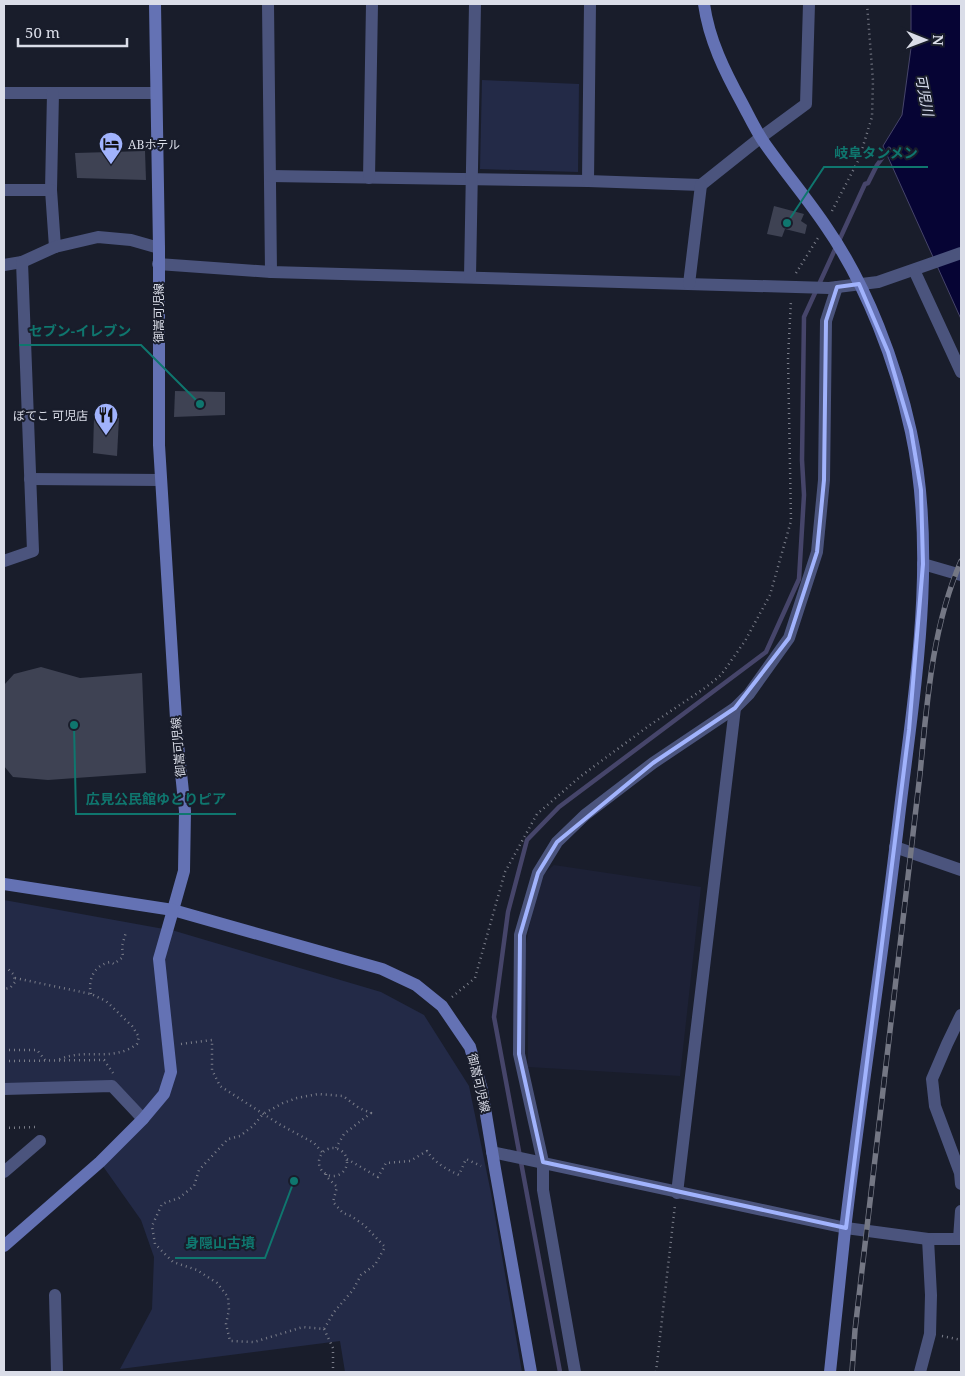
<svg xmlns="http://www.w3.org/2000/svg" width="965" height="1376" viewBox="0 0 965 1376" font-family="'Noto Serif','Noto Sans JP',serif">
<rect width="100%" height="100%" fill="#191d2b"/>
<!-- built -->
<path fill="#1d2136" d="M554,865L701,887L680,1076L528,1067V1010L525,949L535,898L545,873Z"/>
<!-- green -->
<g fill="#232a47">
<path d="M482,80L579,84L578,172L480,169Z"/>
<path d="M4,900L175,931L381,992L424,1015L469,1086L491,1193L522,1372H345L340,1341L120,1369L152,1309L154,1257L141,1220L100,1162L143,1119L112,1086L4,1089Z"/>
</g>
<!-- water -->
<path fill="#060434" stroke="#46456a" d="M911,4H961V319L883,146L902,115L911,48Z"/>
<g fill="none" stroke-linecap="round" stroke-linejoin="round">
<!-- stream -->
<path stroke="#46456a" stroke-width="4.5" d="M560,1372L494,1017L508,912L527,840L559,807L766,652L799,579L804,495L802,460L804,317L865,184L868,183L877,165L889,149"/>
</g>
<!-- building -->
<g fill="#3e4253">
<path d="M145,151L146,180L77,178L75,153Z"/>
<path d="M774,206L804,214L801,221L807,225L805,234L785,229L782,237L767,234Z"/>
<path d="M175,391L225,392V415L174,417Z"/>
<path d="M94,417L119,418L117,456L93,453Z"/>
<path d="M41,667L80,678L142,673L146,773L48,780L13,777L4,766V685L14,674Z"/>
</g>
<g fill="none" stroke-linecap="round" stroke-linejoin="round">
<!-- path -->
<g stroke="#7b7e8a" stroke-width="2.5" stroke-dasharray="1 4" stroke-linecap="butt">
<path d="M832,211L859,159L872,117L873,81L867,4"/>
<path d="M796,273L818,238"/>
<path d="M4,969H8L14,975L15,982L10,988L4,989"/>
<path d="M15,978L91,994L106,1001L132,1026L139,1037L137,1044C112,1063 86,1047 58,1060"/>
<path d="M91,994C87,978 96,964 111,962L114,964L123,957L122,946L126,932"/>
<path d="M452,997L475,978L505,872L537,814L581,776L650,725L705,688L721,675L745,641L770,595L791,521L788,358L791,300"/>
<path d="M181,1044L212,1040V1070L220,1086L279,1124L314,1143L323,1153"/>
<path d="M4,1050H37L45,1060"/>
<path d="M4,1061L104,1060L113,1073"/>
<path d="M4,1128L37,1127"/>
<circle cx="333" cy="1162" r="14"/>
<path d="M347,1159L378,1177L386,1163L410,1161L427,1151C435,1163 446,1169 459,1175L466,1159L481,1166"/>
<path d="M326,1174V1176L337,1187L333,1202L343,1213L351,1216L364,1225L385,1247L375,1265L361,1275L353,1290L334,1312L324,1329L303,1327L254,1342L230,1341L226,1324L229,1310L228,1297L217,1283L197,1270L173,1262L155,1244L152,1226L162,1204L179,1198L194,1186L199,1170L228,1139L240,1136L253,1126L263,1114L283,1103L297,1098L318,1094L343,1096L359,1108L371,1113L344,1134L336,1148"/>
<path d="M324,1329L333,1348V1372"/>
<path d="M942,1336L961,1340"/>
<path d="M656,1372L675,1205"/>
</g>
<!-- street -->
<g stroke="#4b547d" stroke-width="12">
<path d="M268,4L271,272"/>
<path d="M4,93H156"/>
<path d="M53,93L51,190L55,247"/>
<path d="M270,176L588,181L701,185L760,138L806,104L809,4"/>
<path d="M369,178L372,4"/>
<path d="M588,181L590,4"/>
<path d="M4,190H51"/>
<path d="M158,264L271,272L829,288L878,282L961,253"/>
<path d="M4,265L22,262L55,247L98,237L131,240L159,248"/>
<path d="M914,270L961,372"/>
<path d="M470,277L475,4"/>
<path d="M689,284L701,185"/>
<path d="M30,479L161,480"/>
<path d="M4,561L33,551L22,262"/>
<path d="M923,564L961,575"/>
<path d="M895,847L961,870"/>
<path d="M961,1015L947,1044L932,1079L935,1106L960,1173L961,1184"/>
<path d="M4,1089L112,1086L143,1119"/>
<path d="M492,1152L846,1228L928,1239H961"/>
<path d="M4,1172L40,1141"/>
<path d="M677,1193L735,708"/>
<path d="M959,1239L961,1211"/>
<path d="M55,1295L57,1372"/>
<path d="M575,1372L543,1190V1162L519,1054L520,935L538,873L557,842L585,815L653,763L735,708L749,694L789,638L817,552L824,480L826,321L837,287"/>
<path d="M920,1372L930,1334L931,1295L928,1239"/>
</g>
<!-- secondary -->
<g stroke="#6472b4" stroke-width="12">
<path d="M155,4L159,248V445L177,735L185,811L184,871L173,910L382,969L416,985L442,1006L470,1047L482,1090L495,1169L531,1372"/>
<path d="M704,4C709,40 725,72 742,103C749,116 755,129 763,141C783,170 807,198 827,228C867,286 896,363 911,432C938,557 914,692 899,817C883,955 861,1092 845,1230C840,1277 835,1325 830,1372"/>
<path d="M4,884L173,910L159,959L171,1072L164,1094L143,1119L100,1162L4,1246"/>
</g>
<defs>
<path id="rail" d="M852,1372L855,1330L920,774C927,702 932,627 961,561"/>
</defs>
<!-- rail casing -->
<use href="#rail" stroke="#747784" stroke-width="5.5"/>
<!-- rail -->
<use href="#rail" stroke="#191d2b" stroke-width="4" stroke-dasharray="11" stroke-linecap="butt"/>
</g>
<!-- marked area -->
<path fill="none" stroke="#a1b3fd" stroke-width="4" stroke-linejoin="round" d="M859,284L888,352L911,430L921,490L923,564L909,730L846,1228L543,1162L519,1054L520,935L538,873L557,842L653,763L735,708L789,638L817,552L824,480L826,321L837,287Z"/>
<!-- icons -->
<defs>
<symbol id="hotel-pin" viewBox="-11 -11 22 30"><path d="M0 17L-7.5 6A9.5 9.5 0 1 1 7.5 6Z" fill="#a1b3fd" stroke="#191d2b"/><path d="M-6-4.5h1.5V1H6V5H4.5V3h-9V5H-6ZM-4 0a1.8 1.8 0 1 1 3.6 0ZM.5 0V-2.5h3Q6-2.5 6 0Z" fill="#111"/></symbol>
<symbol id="restaurant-pin" viewBox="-11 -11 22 30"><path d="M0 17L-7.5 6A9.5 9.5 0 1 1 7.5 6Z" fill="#a1b3fd" stroke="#191d2b"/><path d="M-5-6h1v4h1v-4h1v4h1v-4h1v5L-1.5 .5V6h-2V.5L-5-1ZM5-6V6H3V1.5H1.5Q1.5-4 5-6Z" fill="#111"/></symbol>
</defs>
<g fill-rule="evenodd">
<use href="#hotel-pin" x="97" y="130" width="28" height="38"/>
<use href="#restaurant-pin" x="92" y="401" width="28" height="38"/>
</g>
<g text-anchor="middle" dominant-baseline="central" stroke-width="4" stroke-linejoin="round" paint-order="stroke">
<!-- poi labels -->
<g font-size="12" fill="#dadde8" stroke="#191d2b" text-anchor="start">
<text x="128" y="144">ABホテル</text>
<text x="88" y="415" text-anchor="end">ぼてこ 可児店</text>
</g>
<!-- street labels -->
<g font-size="12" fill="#dadde8" stroke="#191d2b">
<text transform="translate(158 313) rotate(-90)">御嵩可児線</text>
<text transform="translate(178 747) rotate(-95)">御嵩可児線</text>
<text transform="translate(479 1083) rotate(77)">御嵩可児線</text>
</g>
<!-- water labels -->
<g font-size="14" font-style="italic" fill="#dce1f3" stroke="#191d2b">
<text transform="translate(925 95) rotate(79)">可児川</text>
</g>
</g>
<!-- callouts -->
<path fill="none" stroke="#0f766e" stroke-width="2" d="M787 223L824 167H928M200 404L141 345H19M74 725L76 814H236M294 1181L265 1258H175"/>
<g fill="#0f766e" stroke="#191d2b" stroke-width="2">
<circle cx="787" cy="223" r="5"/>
<circle cx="200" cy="404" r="5"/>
<circle cx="74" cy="725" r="5"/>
<circle cx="294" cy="1181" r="5"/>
</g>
<g font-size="14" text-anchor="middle" font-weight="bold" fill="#0f766e" stroke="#191d2b" stroke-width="4" stroke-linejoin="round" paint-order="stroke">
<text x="876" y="158">岐阜タンメン</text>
<text x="80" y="336">セブン-イレブン</text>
<text x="156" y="804">広見公民館ゆとりピア</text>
<text x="220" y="1248">身隠山古墳</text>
</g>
<!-- border -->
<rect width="965" height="1376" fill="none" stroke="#dadde8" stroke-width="10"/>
<!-- north arrow -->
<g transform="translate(925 40) rotate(91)" stroke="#191d2b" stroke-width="4" paint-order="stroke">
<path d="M0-4L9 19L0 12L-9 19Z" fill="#dadde8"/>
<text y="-8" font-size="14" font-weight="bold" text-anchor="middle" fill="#dadde8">N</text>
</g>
<!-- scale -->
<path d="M18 38v8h109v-8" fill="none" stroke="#dadde8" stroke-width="2.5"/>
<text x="25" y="38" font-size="15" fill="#dadde8" stroke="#191d2b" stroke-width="4" paint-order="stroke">50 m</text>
</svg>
